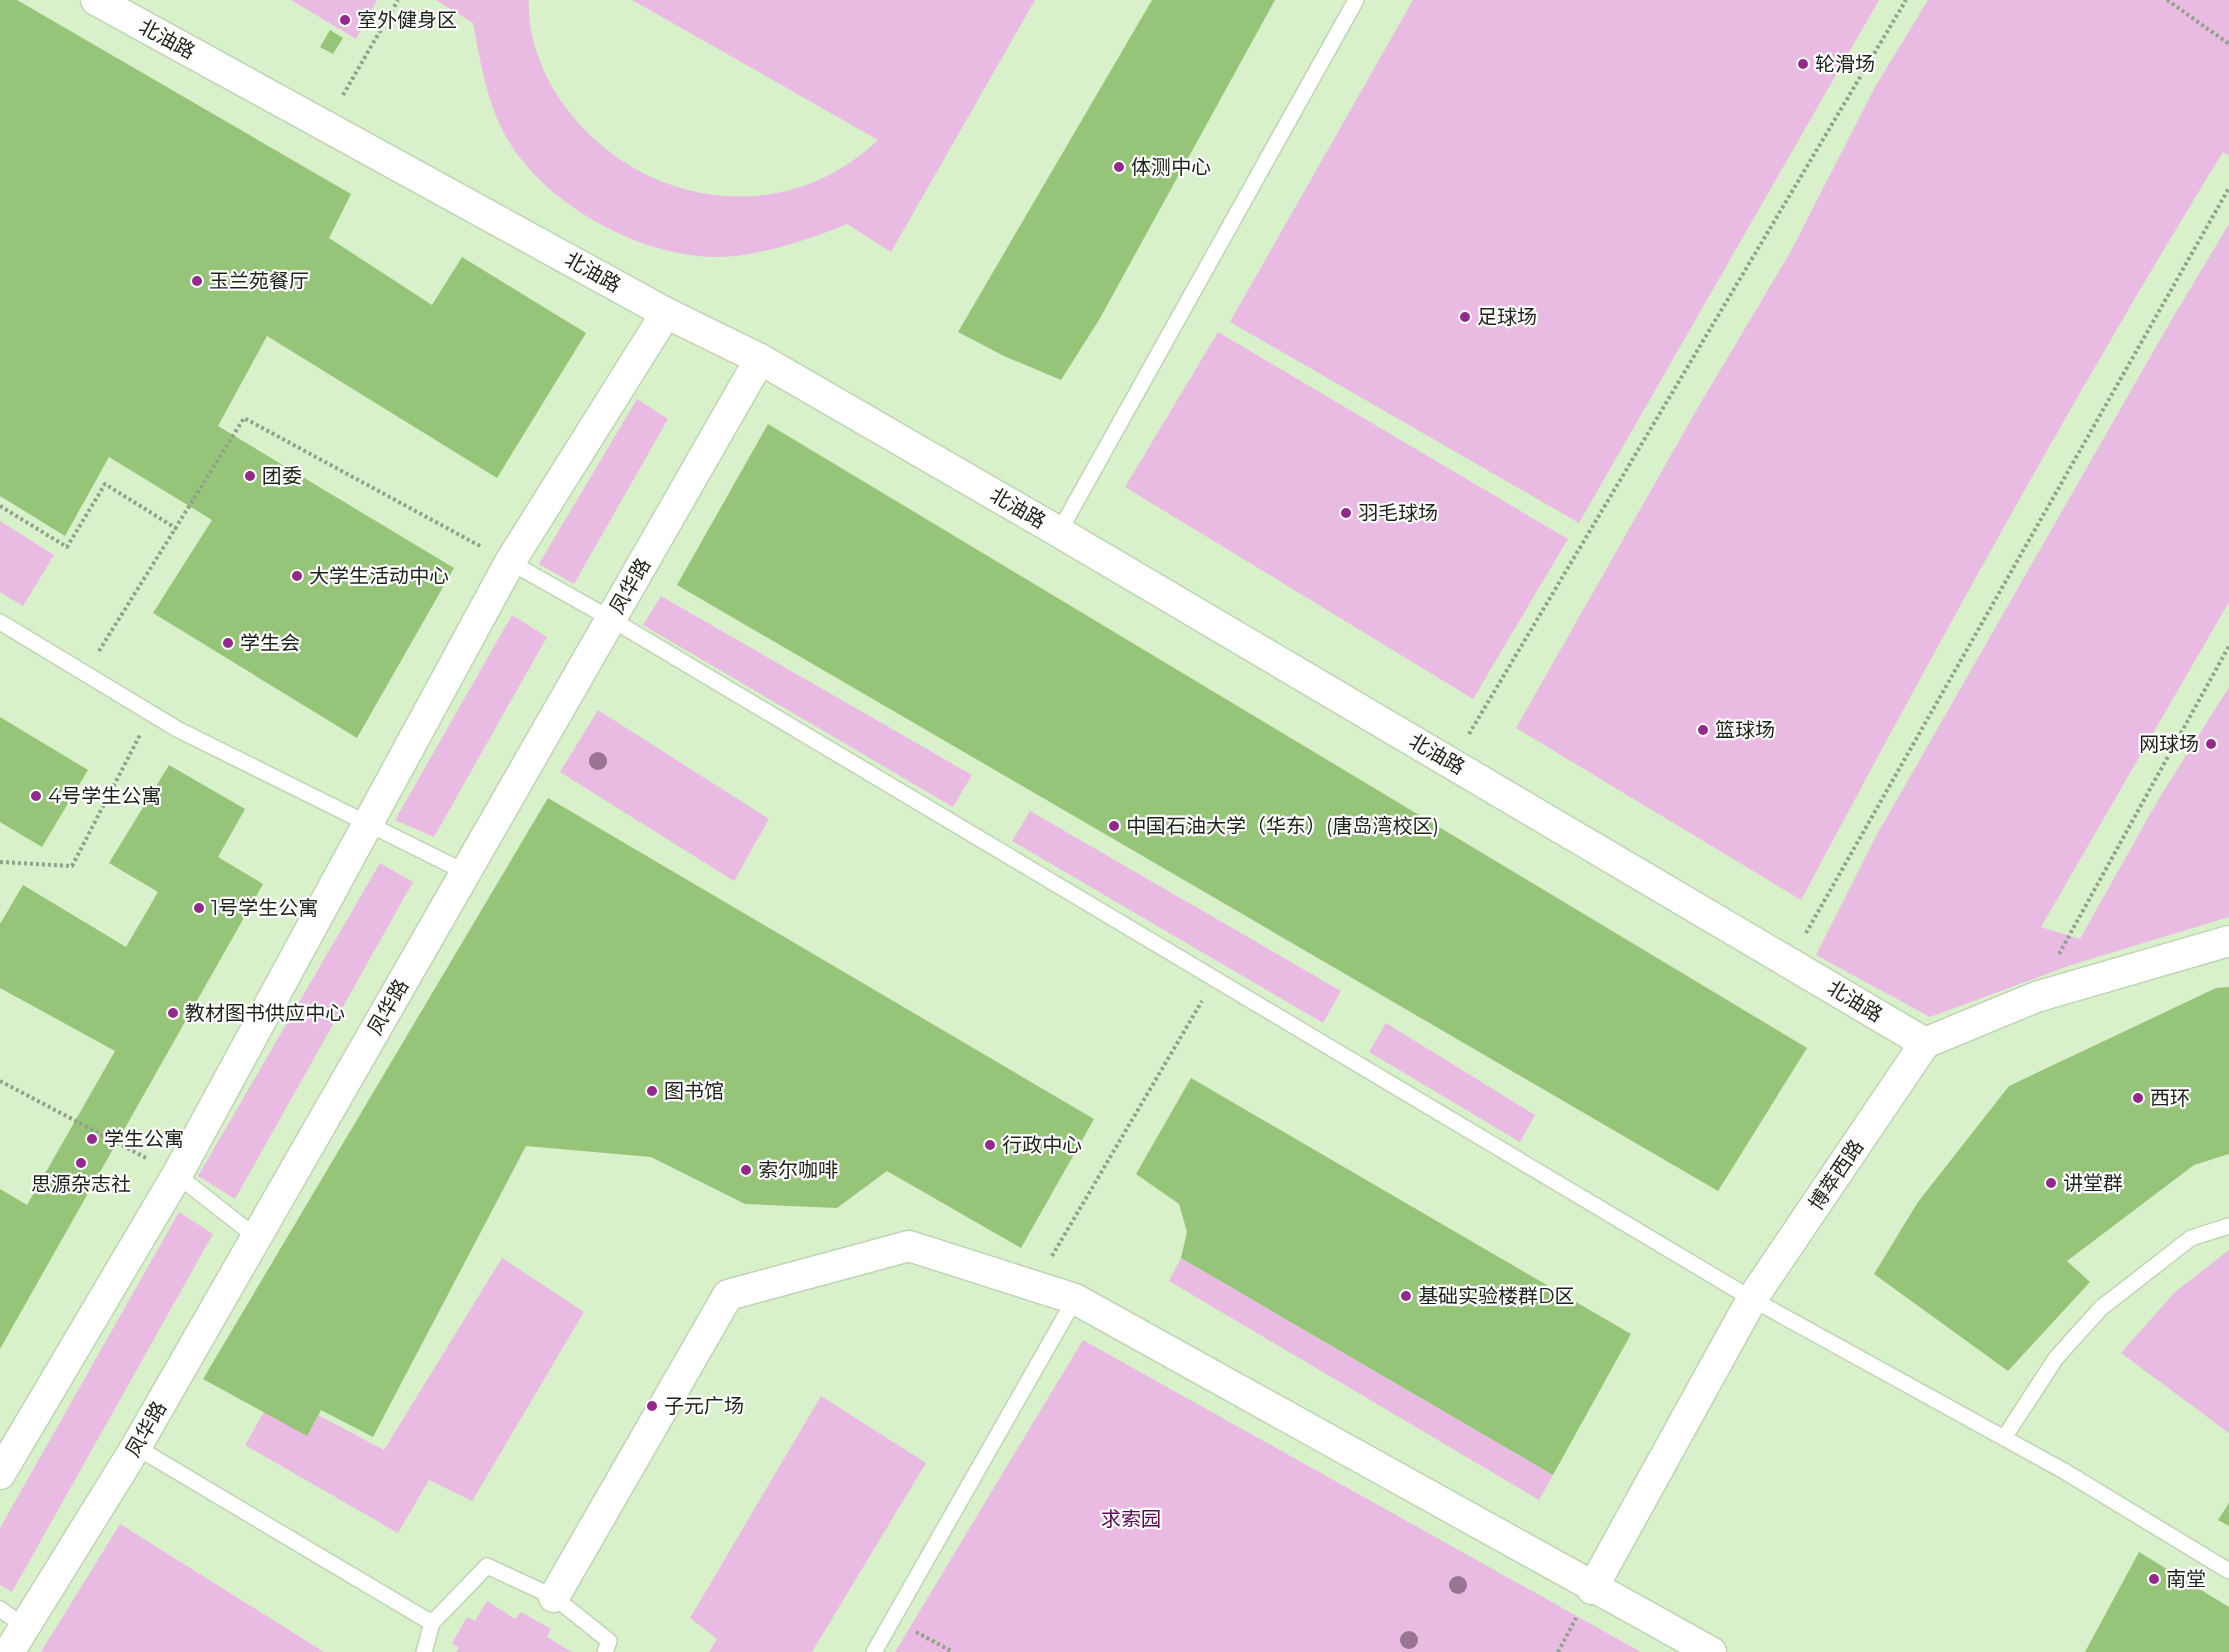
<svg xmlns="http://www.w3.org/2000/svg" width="2229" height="1652" viewBox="0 0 2229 1652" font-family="Montserrat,'Noto Sans SC',sans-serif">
<rect width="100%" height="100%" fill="#e8fcdd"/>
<!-- built -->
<rect fill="#d9f1cb" x="0" y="0" width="2229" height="1652"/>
<!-- green -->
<g fill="#e9bbe3">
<path d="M291,0H377L356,39Z"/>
<path d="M436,0H529C527,32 540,68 557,95C629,205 780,234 878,140L632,0H1035L891,252L847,224C812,239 753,258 715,257C642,256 554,209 513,148C488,111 481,65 473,23Z"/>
<path d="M1413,0H1879L1579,523L1230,322Z"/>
<path d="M1928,0H2229V155L2223,152C2073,396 1936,647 1801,900L1516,728L1700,404L1791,251L1875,87Z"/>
<path d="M2229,224V602L2041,927L2080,939L2158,800L2229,687V917L2071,965L1930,1017L1816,955L1875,838L2165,331Z"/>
<path d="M1218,332L1568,539L1473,699L1125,487Z"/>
<path d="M637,399L668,419L574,584L539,564Z"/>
<path d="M0,521L54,555L23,606L0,592Z"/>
<path d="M661,596L972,775L953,807L643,625Z"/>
<path d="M512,615L547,637L434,837L395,820Z"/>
<path d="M598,710L769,819L734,881L560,772Z"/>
<path d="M1030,811L1341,991L1323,1023L1012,841Z"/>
<path d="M380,863L413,882L235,1199L198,1176Z"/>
<path d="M1386,1023L1535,1115L1520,1142L1369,1052Z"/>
<path d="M179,1212L213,1234L12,1592L0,1585V1528Z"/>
<path d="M2229,1250V1433L2121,1353L2175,1292Z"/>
<path d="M502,1258L584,1312L472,1501L429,1480L398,1533L245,1445L264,1412L307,1435L318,1415L384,1450Z"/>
<path d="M1181,1258L1553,1475L1539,1500L1169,1281Z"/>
<path d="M1083,1340L1641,1652H895Z"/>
<path d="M821,1396L926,1463L812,1652H709L717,1639L690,1618Z"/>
<path d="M120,1524L324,1652H41Z"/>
<path d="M487,1601L515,1619L521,1612L551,1629L547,1637L572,1652H456L459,1648L452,1643L467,1617L475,1621Z"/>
</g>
<!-- building -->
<g fill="#96c478">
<path d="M0,0H17L351,194L329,238L432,305L462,257L586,333L497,478L267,336L218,426L454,568L357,738L153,613L212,520L109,457L65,536L0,496Z"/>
<path d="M1152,0H1275L1099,320L1061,380L1004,356L958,332Z"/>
<path d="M330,30L343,38L333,54L320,47Z"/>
<path d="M768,424L1807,1048L1718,1191L677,585Z"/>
<path d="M0,717L88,770L42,847L0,822Z"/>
<path d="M169,765L245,809L218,857L263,884L0,1349V1189L27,1205L115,1051L0,988V924L23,885L126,947L158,892L109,863Z"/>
<path d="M548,798L1094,1119L1021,1248L887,1171L837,1208L745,1204L651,1157L526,1146L373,1437L321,1410L307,1436L203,1379Z"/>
<path d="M2229,987V1154L2194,1165L2067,1261L2090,1282L2008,1371L1874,1274L1918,1202L2009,1086L2216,988Z"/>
<path d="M1191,1078L1631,1334L1553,1475L1181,1258L1187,1232L1179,1204L1136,1174Z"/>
<path d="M2229,1503V1526L2218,1520Z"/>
<path d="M2139,1552L2229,1607V1652H2085Z"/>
</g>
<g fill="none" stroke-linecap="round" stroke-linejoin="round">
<defs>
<g id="service">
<path d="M1059,532L1356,0"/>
<path d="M510,562L611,619L1752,1299L2064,1471L2229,1571"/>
<path d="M0,622L177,729L465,872"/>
<path d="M177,1175L256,1237"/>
<path d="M2004,1438L2056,1358L2101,1308L2191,1238L2229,1226"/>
<path d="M136,1447L432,1623"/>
<path d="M0,1609L25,1627"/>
<path d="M424,1652L432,1623L487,1566L554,1597L609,1641L605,1652"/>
<path d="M874,1652L1075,1299"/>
</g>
<g id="minor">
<path d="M96,0L666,313L760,359L1059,532L1925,1043"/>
<path d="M0,1474L177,1175L510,562L666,313"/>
<path d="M1592,1589L1752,1299L1925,1043L2036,997L2229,941"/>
<path d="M554,1597L728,1295L909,1246L1075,1299L1711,1652"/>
<path d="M9,1652L136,1447L760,359"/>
</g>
</defs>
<!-- service casing -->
<use href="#service" stroke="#c0d4b5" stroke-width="18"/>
<!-- minor casing -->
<use href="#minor" stroke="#c0d4b5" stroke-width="33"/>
<!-- path -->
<g stroke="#92a18a" stroke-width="4" stroke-dasharray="3 3" stroke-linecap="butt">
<path d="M2167,0L2229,44"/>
<path d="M343,95L398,0"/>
<path d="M0,506L67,547L105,484L177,529"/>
<path d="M99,651L244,418L480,546"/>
<path d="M1469,734L1906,0"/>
<path d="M0,862L72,866L140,735"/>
<path d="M1806,933L2229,188"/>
<path d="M2059,954L2229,646"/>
<path d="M0,1081L148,1159"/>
<path d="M1052,1256L1202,1001"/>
<path d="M916,1632L953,1652"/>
<path d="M1558,1652L1576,1618"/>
</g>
<!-- service -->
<use href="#service" stroke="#fff" stroke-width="15"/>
<!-- minor -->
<use href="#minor" stroke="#fff" stroke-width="30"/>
</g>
<!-- trees -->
<g fill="#9a7493">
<circle cx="598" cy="761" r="9"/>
<circle cx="1458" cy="1585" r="9"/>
<circle cx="1409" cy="1640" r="9"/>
</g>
<!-- markers -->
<g fill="#93298c" stroke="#fff" stroke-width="2">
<circle cx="345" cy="20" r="6"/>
<circle cx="1803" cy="64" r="6"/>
<circle cx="1119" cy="167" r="6"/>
<circle cx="197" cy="281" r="6"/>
<circle cx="1465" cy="317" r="6"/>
<circle cx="250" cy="476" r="6"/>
<circle cx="1346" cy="513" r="6"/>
<circle cx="297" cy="576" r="6"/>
<circle cx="228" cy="643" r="6"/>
<circle cx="1703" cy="730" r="6"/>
<circle cx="2211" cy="744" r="6"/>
<circle cx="36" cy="796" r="6"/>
<circle cx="1114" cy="826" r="6"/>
<circle cx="199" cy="908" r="6"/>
<circle cx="173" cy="1013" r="6"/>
<circle cx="652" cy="1091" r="6"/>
<circle cx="2138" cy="1098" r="6"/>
<circle cx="92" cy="1139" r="6"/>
<circle cx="990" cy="1145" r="6"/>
<circle cx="81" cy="1163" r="6"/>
<circle cx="746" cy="1170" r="6"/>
<circle cx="2051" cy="1183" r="6"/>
<circle cx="1406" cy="1296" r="6"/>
<circle cx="652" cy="1406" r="6"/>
<circle cx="2154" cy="1579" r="6"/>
</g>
<g text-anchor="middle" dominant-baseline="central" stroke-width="4.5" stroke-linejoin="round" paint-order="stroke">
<!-- poi labels -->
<g font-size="20" fill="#1b2216" stroke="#fff" text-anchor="start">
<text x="357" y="20">室外健身区</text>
<text x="1815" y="64">轮滑场</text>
<text x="1131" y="167">体测中心</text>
<text x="209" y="281">玉兰苑餐厅</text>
<text x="1477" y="317">足球场</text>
<text x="262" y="476">团委</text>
<text x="1358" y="513">羽毛球场</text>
<text x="309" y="576">大学生活动中心</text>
<text x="240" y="643">学生会</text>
<text x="1715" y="730">篮球场</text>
<text x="2199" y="744" text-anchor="end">网球场</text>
<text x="48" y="796">4号学生公寓</text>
<text x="1126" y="826">中国石油大学（华东）(唐岛湾校区)</text>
<text x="211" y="908">1号学生公寓</text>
<text x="185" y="1013">教材图书供应中心</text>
<text x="664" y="1091">图书馆</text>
<text x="2150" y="1098">西环</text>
<text x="104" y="1139">学生公寓</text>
<text x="1002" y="1145">行政中心</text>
<text x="758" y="1170">索尔咖啡</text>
<text x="2063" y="1183">讲堂群</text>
<text x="81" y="1184" text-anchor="middle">思源杂志社</text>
<text x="1418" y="1296">基础实验楼群D区</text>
<text x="664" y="1406">子元广场</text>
<text x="2166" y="1579">南堂</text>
</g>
<!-- street labels -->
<g font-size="20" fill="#1b2216" stroke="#fff">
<text transform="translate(167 39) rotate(28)">北油路</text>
<text transform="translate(593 272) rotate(29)">北油路</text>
<text transform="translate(1018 508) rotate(30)">北油路</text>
<text transform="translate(630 586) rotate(-60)">凤华路</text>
<text transform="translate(1437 754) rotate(30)">北油路</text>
<text transform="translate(1855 1001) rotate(31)">北油路</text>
<text transform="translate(388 1007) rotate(-60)">凤华路</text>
<text transform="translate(1836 1175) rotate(-56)">博萃西路</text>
<text transform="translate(146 1429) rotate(-60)">凤华路</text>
</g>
<!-- park labels -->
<g font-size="20" fill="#5b0557" stroke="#fff">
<text x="1131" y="1519">求索园</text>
</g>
</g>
</svg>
